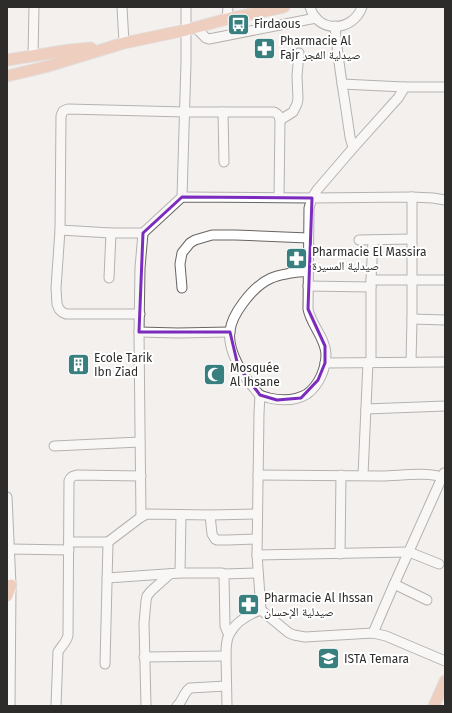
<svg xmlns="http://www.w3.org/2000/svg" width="452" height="713" viewBox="0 0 452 713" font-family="'Fira Sans','Noto Naskh Arabic',sans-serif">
<rect width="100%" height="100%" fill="#f4f0ee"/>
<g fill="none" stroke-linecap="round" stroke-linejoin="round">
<defs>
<g id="minor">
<path d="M122,7L124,43"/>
<path d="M310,7C318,34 353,32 362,7"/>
<path d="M227,19L228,7"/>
<path d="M335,26C338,64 345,100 350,137L352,144L354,147"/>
<path d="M195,27L206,38L209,39L316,18"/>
<path d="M33,55L34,7"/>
<path d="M342,84L404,87H445"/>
<path d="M223,112L224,162"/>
<path d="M280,120L293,112L297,104L298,99L297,76L299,53"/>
<path d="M182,197L186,62V7"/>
<path d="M60,230L111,233H143L182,197L312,198L412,197L433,198L445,200"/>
<path d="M359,240L411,239"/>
<path d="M308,271C276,274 262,277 243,303C237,311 231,321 230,331C227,349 242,375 254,388C256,390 258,394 260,395C262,396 266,397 269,398C282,401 295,401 307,394C319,385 326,369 326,354C325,337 311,325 308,309L309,208L312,198L317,190L354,147L398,98L403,90L404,87"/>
<path d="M109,278L111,233"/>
<path d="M371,280L373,240"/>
<path d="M308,286L371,287V280H445"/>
<path d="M371,287V362"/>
<path d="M182,288L180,264L182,253L190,243L195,240L212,235H235L308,238"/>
<path d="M140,314H66L62,312L59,309L57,304L56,288L60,230L61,116L63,111L68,109L185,112H274C278,114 279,115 280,120L279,197"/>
<path d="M412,319L445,320"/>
<path d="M139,332L178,333L230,332"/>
<path d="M411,362L412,319V197"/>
<path d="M325,363L445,362"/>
<path d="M260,395L259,413L257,555L261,610"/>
<path d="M366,409L445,406"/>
<path d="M54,446L140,442"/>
<path d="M258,475C299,475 340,476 381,476C400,476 427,471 445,478"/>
<path d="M363,475L368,362"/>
<path d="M7,497L11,585L10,706"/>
<path d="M210,515L212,534L215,539L217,540H228L257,539"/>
<path d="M141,517L140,430L139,332L140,268L143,233"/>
<path d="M69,542H108L105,664"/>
<path d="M108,542L141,517L147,514L210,515L257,514"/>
<path d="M10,549L69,550"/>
<path d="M340,554L341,475"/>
<path d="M257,555L409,552L439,564"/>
<path d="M180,573L181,515"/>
<path d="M224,574L258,573"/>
<path d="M107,578L180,573H222L224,576L225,626L227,631L229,633"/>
<path d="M394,584L427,600"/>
<path d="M373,633L392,589L444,473"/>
<path d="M144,657L226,656"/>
<path d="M56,706L58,652C61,646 67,642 68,635L69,481C71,476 73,476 77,475L141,476"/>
<path d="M146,706L144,623L146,601L147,596L151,591L170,574"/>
<path d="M177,706C183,701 183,693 190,688L226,686"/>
<path d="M227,706L226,656C226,648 226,639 230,633C236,622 249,614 261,610L289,633L294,635L305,637L373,633L386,636L445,661"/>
</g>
<g id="major">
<path d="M7,60L69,50L91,48"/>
<path d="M7,76L45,67L124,43L186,30L227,19L284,7"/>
<path d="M7,596L11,585"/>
<path d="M434,706L445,681"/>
</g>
</defs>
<!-- minor casing -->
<use href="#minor" stroke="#686563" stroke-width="11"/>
<!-- major casing -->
<use href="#major" stroke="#cdcccc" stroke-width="13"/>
<!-- minor -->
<use href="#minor" stroke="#fff" stroke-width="9"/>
<!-- major -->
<use href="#major" stroke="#e5a485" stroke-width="11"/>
</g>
<!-- marked area -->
<path d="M0 0H452V713H0ZM182,197L312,198L308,309L325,346V363L318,380L301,398L277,400L260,395L238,366L230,332H139L143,233Z" fill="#f4f0ee" fill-opacity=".55" fill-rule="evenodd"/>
<path fill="none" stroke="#7b2cbf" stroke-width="3" stroke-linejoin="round" d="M182,197L312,198L308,309L325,346V363L318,380L301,398L277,400L260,395L238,366L230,332H139L143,233Z"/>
<!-- icons -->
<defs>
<symbol id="bus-square" viewBox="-11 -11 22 22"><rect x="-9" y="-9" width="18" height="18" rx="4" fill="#37807f" stroke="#fff"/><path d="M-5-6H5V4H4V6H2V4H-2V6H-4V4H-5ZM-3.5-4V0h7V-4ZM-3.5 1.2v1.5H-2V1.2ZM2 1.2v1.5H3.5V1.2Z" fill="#fff"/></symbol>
<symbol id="pharmacy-square" viewBox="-11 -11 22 22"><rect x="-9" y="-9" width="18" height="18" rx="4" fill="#37807f" stroke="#fff"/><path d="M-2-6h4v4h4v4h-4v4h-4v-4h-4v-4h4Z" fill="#fff"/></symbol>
<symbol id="building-square" viewBox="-11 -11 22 22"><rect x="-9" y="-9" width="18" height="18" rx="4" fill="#37807f" stroke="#fff"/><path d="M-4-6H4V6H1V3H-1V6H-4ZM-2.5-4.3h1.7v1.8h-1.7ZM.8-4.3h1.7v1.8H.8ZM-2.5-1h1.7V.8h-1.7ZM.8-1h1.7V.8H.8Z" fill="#fff"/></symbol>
<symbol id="mosque-square" viewBox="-11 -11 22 22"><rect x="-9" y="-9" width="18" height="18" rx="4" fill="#37807f" stroke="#fff"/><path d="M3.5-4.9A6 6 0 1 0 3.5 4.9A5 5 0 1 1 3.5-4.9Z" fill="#fff"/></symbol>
<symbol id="university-square" viewBox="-11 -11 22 22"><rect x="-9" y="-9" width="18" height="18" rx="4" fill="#37807f" stroke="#fff"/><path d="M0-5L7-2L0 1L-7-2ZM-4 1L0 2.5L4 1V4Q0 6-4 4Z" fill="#fff"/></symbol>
</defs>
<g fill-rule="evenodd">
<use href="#bus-square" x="226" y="12" width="25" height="25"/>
<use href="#pharmacy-square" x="252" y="36" width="25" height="25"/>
<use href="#pharmacy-square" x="284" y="246" width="25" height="25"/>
<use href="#building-square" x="66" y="352" width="25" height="25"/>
<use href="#mosque-square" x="202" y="362" width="25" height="25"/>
<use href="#pharmacy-square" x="236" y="592" width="25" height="25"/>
<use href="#university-square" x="316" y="646" width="25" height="25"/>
</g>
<g text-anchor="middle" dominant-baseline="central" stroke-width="4" stroke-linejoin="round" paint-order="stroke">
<!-- poi labels -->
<g font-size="12" fill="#2d2c2b" stroke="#fff" text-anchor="start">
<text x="254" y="24">Firdaous</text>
<text x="280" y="41">Pharmacie Al<tspan x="280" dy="14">Fajr صيدلية الفجر</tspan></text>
<text x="312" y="252">Pharmacie El Massira<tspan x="312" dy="14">صيدلية المسيرة</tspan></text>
<text x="94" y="358">Ecole Tarik<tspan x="94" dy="14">Ibn Ziad</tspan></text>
<text x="230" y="368">Mosquée<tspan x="230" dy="14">Al Ihsane</tspan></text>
<text x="264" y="598">Pharmacie Al Ihssan<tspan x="264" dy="14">صيدلية الإحسان</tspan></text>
<text x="344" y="659">ISTA Temara</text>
</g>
</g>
<!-- border -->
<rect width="452" height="713" fill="none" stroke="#2d2c2b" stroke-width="16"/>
</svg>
